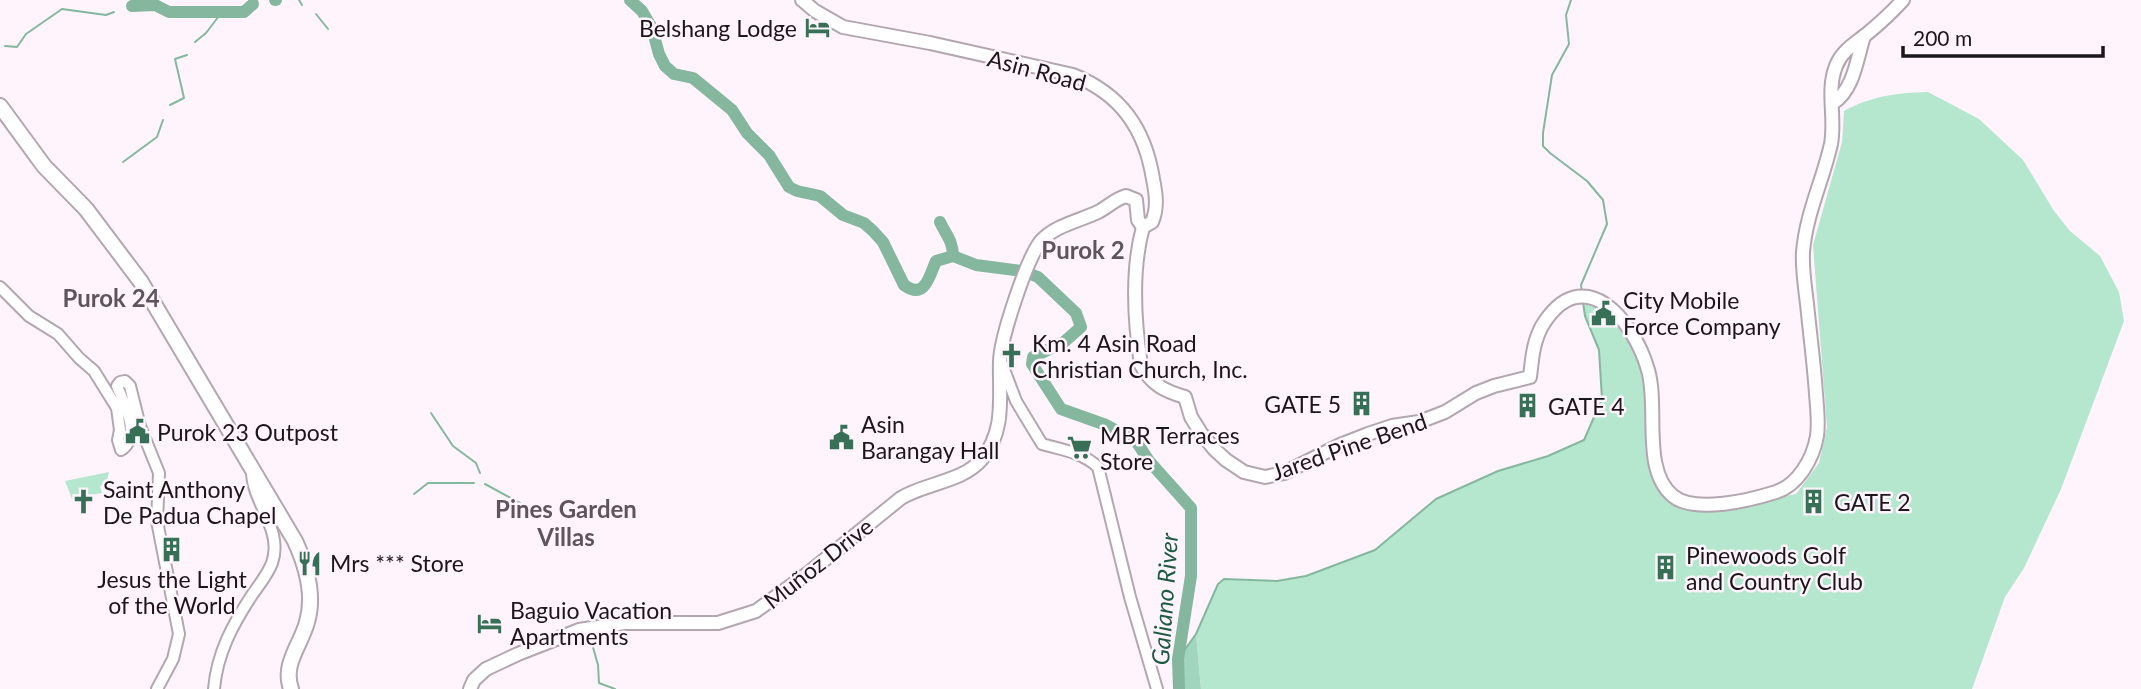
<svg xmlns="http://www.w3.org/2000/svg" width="2141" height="689" viewBox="0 0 2141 689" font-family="Lato,sans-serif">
<rect width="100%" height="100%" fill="#fff4fc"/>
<!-- green -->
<g fill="#b5e6ce">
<path d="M1928,92L1979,119L2023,160L2054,211L2070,231L2100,256L2119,292L2124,321L2061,489L2024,568L2005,597L1972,689H1201L1196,634L1218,584L1224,579L1277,581L1306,576L1375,550L1436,499L1498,471L1548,456L1584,440L1602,399L1599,350L1585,316L1583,305C1615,299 1641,358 1646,383C1648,394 1648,405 1650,416C1657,444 1664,472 1670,500L1772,498L1796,494L1819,463L1827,427L1813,245L1842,142L1844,111C1871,96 1897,93 1928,92Z"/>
<path d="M109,472L106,484L100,486L102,493L72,499L65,481Z"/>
</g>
<!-- forest -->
<path fill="#a2d5bd" d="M1196,634L1201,689H1179L1178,659Z"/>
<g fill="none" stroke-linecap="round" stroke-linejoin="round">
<!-- stream -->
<g stroke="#85b79f" stroke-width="2">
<path d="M299,0L302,5"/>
<path d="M1571,0L1566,15L1569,44L1552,75L1543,133V146L1550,153L1587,181L1603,200L1607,224L1581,285L1582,293"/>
<path d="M316,14L328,29"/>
<path d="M195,42L206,33L222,12"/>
<path d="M5,46L17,47L26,34L62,9L106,15L114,12"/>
<path d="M170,105L184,98L175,59L187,55"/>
<path d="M123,162L157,137L163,120"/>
<path d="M431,413L453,446L476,463L480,473"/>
<path d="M485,484L520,503"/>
<path d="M414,494L428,483H474"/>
<path d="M591,640L598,665L599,683L615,689"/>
<path d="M1178,659L1196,634L1218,584L1224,579L1277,581L1306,576L1375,550L1436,499L1498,471L1548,456L1584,440L1602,399L1599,350L1585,316L1583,302"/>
</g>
<!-- river -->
<g stroke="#85b79f" stroke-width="12">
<path d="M275,0H276"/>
<path d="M630,0L642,11L652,28L659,54L665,66L674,74L693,78L732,110L747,133L769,155L789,187L797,191L820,196L843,215L864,223L873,231L883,242L904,285C925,300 929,277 936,261L953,256L976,265L1022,271L1038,277L1076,313L1081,327L1064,342L1033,357L1032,364L1061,409L1106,425L1136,441L1149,461L1191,508V576L1178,659L1179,689"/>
<path d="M132,6L155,5L169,12H244L253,4"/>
<path d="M940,222C946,235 953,241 953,256"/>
</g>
<defs>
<g id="secondary">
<path d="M0,287L29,316L58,334L79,358L94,371L117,408L120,430L118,440L121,450C142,436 124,403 117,386L120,382L125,381L130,386L140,426L159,473L157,521L179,634L173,659L157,689"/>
<path d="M1002,364L1016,401L1042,444C1062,450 1082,452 1098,467L1130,597L1157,689"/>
<path d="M214,689C217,653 233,624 252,595C259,585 268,574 272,563C284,529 251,502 252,470"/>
</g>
<g id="primary">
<path d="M802,0L815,11L843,27L930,43L1073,75C1121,94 1145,129 1153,179C1156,194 1158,208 1152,222L1143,227"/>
<path d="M1833,103C1854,90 1857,58 1864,36"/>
<path d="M1143,227C1131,271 1134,319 1141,365C1151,384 1164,391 1185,397L1191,417L1201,433L1214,449L1226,460L1244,472L1265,477L1284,473L1340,445L1368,434L1392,426L1419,422L1445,412L1476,393L1494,386L1530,377C1532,360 1533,342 1542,326C1583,259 1634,320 1648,370C1659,407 1641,470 1673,496C1695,514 1751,500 1776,492C1798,485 1813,459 1817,436C1819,422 1817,407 1816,394C1814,364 1810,334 1807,304C1805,287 1802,269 1803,252C1806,214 1823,180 1831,144C1836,118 1826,91 1836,66C1842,50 1856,43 1868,33C1880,23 1893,11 1903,0"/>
<path d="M470,689L474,680L486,669L518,654L579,630L624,623H718L756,611L807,574L901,498C925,483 963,482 982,459C1006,430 999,396 1000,362C1000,339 1027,258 1041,241C1056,225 1079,221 1098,212C1108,207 1115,199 1126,196L1136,200L1138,220L1143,227"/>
</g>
<path id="highway" d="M0,106L44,166L86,209L141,282L295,541C306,565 315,595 307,622C301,645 282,664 291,689"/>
</defs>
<!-- secondary casing -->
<use href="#secondary" stroke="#b3a6b0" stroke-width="14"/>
<!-- primary casing -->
<use href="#primary" stroke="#b3a6b0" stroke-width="16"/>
<!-- highway casing -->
<use href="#highway" stroke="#b3a6b0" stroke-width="18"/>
<!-- secondary -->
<use href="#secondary" stroke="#fff" stroke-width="10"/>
<!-- primary -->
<use href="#primary" stroke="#fff" stroke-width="12"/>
<!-- highway -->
<use href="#highway" stroke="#fff" stroke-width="14"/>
</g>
<!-- icons -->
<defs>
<symbol id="hotel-bare" viewBox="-9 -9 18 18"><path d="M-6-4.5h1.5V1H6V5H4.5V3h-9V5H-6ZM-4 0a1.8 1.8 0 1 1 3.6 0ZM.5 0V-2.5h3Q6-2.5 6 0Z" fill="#376f57" stroke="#fff4fc" stroke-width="2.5" paint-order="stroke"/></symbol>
<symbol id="civic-bare" viewBox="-9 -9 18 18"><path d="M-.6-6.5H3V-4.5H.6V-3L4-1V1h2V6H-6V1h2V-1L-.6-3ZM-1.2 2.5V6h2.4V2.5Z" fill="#376f57" stroke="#fff4fc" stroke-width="2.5" paint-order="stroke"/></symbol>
<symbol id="church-bare" viewBox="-9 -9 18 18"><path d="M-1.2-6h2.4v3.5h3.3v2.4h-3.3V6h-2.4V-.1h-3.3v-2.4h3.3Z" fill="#376f57" stroke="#fff4fc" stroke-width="2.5" paint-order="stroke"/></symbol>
<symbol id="building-bare" viewBox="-9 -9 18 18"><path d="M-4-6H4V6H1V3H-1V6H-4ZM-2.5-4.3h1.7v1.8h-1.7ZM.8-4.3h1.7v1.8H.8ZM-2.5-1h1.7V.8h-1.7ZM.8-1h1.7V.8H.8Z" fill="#376f57" stroke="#fff4fc" stroke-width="2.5" paint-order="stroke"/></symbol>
<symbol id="supermarket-bare" viewBox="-9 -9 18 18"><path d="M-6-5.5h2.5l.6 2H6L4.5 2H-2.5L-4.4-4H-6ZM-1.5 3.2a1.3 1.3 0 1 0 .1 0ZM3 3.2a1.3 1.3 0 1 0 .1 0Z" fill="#376f57" stroke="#fff4fc" stroke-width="2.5" paint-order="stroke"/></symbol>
<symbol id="restaurant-bare" viewBox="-9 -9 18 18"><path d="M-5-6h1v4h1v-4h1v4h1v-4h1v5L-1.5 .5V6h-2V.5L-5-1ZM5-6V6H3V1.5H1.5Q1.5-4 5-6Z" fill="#376f57" stroke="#fff4fc" stroke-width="2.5" paint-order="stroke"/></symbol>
</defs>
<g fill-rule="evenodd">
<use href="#hotel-bare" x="800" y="10" width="35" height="35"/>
<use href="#civic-bare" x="1586" y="296" width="35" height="35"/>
<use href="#church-bare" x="994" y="338" width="35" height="35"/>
<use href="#building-bare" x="1344" y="386" width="35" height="35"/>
<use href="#building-bare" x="1510" y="388" width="35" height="35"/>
<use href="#civic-bare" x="120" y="414" width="35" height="35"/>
<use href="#civic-bare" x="824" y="420" width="35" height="35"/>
<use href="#supermarket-bare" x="1062" y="430" width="35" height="35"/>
<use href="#church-bare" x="66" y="484" width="35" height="35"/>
<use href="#building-bare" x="1796" y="484" width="35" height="35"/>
<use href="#building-bare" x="154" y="532" width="35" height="35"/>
<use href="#restaurant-bare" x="292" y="546" width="35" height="35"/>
<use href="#building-bare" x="1648" y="550" width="35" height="35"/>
<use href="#hotel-bare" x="472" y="606" width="35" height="35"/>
</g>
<g text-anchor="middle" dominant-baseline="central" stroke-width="5" stroke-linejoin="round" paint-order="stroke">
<!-- poi labels -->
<g font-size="23" fill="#1b161a" stroke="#fff4fc" text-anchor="start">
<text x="797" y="28" text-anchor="end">Belshang Lodge</text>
<text x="1623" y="300">City Mobile<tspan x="1623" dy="26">Force Company</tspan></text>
<text x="1032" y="343">Km. 4 Asin Road<tspan x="1032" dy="26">Christian Church, Inc.</tspan></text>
<text x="1341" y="404" text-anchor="end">GATE 5</text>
<text x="1548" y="406">GATE 4</text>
<text x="861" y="424">Asin<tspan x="861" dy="26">Barangay Hall</tspan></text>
<text x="157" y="432">Purok 23 Outpost</text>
<text x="1100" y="435">MBR Terraces<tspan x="1100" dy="26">Store</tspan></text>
<text x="103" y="489">Saint Anthony<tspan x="103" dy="26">De Padua Chapel</tspan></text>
<text x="1834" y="502">GATE 2</text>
<text x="1686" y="555">Pinewoods Golf<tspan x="1686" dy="26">and Country Club</tspan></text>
<text x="330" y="563">Mrs *** Store</text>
<text x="172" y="579" text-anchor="middle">Jesus the Light<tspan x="172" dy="26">of the World</tspan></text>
<text x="510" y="610">Baguio Vacation<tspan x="510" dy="26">Apartments</tspan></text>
</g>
<!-- street labels -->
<g font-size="23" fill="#1b161a" stroke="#fff4fc">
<text transform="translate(1037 70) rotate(15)">Asin Road</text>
<text transform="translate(1349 446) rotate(-19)">Jared Pine Bend</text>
<text transform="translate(818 563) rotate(-38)">Muñoz Drive</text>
</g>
<!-- neighbourhood labels -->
<g font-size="24" font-weight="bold" fill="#5f545c" stroke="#fff4fc">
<text x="1083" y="249">Purok 2</text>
<text x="111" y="297">Purok 24</text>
<text x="566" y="508">Pines Garden<tspan x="566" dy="28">Villas</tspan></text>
</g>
<!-- water labels -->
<g font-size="24" font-style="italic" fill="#1d5a42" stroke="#fff4fc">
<text transform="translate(1164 599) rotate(-86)">Galiano River</text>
</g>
</g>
<!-- scale -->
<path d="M1903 46v10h200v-10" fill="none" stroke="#1b161a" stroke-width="3.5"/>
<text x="1913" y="46" font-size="21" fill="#1b161a" stroke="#fff4fc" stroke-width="5" paint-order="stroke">200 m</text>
</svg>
